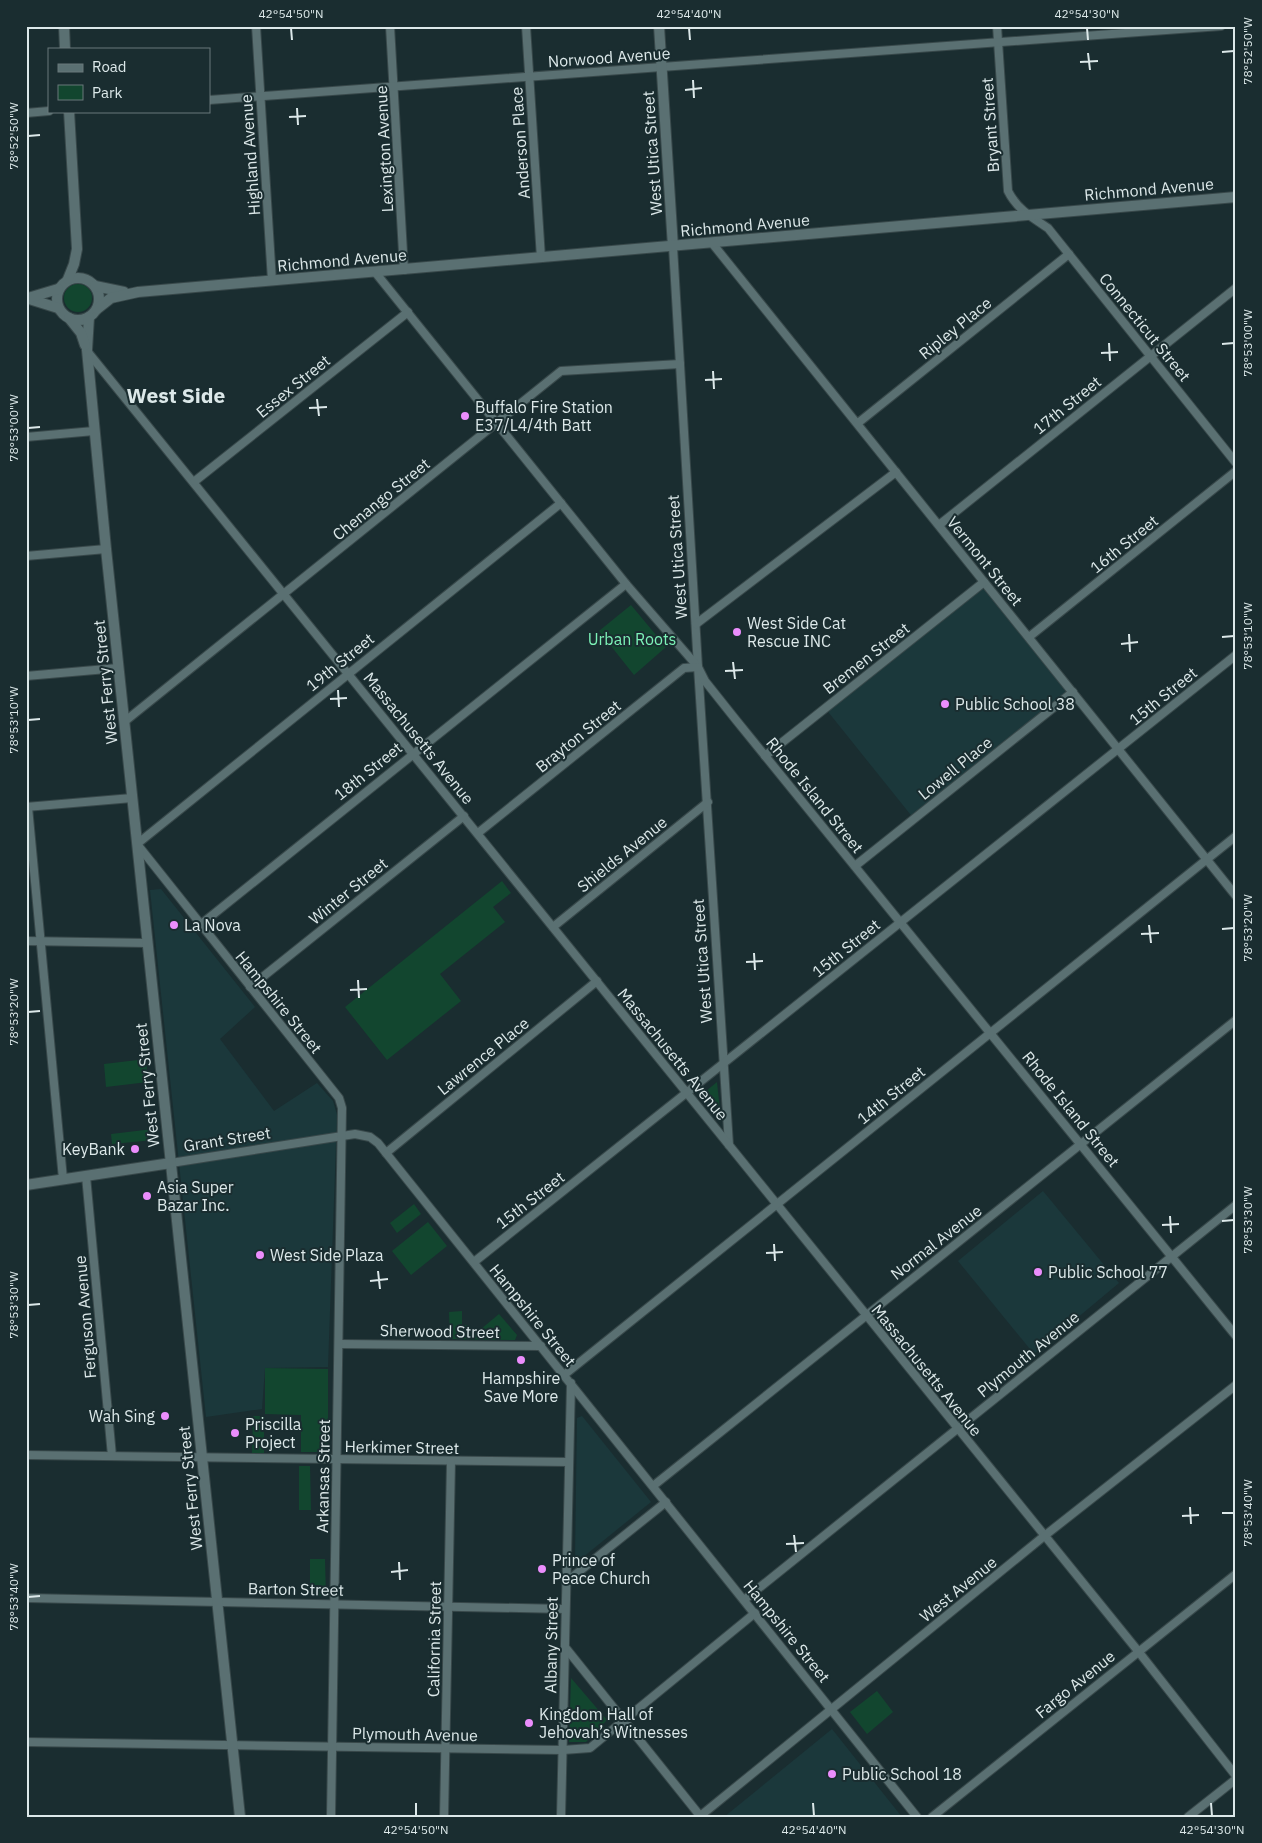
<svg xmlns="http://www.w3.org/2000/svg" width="1262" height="1843" viewBox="0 0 1262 1843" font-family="'IBM Plex Sans',sans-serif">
<rect width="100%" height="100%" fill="#1a2d30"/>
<!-- built -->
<g fill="#1b383b">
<path d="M984,582L1073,692L914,819L825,708Z"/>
<path d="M161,889L255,1007L220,1039L274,1111L317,1083L333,1101L337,1115L328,1367L265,1368L262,1409L206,1417L150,890Z"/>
<path d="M1043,1191L1119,1283L1034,1354L958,1261Z"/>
<path d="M582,1416L651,1502L577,1562L575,1559L577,1418Z"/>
<path d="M832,1729L902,1817H724Z"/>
</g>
<!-- green -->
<g fill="#12462f">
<circle cx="78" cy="298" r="14"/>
<path d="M631,605L666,647L634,675L599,631Z"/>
<path d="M502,881L511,893L493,907L505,922L440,974L461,1001L387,1060L345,1007Z"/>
<path d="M146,1059L148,1082L106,1087L104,1064Z"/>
<path d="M717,1082L721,1120L700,1096Z"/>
<path d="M153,1129L154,1140L112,1144L111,1134Z"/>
<path d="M414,1204L421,1214L397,1233L390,1223Z"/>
<path d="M428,1222L447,1246L411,1275L392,1251Z"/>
<path d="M462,1311V1325H469L475,1334L499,1314L517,1335L515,1340L450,1339L449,1312Z"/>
<path d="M265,1368L328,1369V1452H301V1415L265,1414Z"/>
<path d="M253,1416H264V1453H252Z"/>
<path d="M299,1466H310L311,1510H299Z"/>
<path d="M310,1559H325L326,1596H310Z"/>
<path d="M571,1678L607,1720L586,1742H569Z"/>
<path d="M877,1691L893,1712L867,1734L850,1712Z"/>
</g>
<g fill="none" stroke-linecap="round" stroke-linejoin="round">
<defs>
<g id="minor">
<path d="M256,26L272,281"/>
<path d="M390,26L404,270"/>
<path d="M526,26L541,258"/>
<path d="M997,26L1008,191C1017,209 1031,217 1048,228L1236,463"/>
<path d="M209,100L1221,26"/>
<path d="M26,113L49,111"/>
<path d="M712,243L1236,896"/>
<path d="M673,247L698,667L729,1145"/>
<path d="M375,272L626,584L698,667L705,681L736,720L1236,1336"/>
<path d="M87,351L1138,1651L1236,1776"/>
<path d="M858,423L1069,254"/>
<path d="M26,437L94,431"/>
<path d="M195,481L408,312"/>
<path d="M939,525L1236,288"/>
<path d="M26,556L106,549"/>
<path d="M696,624L896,472"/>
<path d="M1029,637L1236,471"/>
<path d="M26,676L118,668"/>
<path d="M124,722L561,371L680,364"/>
<path d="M765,756L984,582"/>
<path d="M26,807L132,798"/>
<path d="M28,807L63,1179"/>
<path d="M478,833L684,668L698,667"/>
<path d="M855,866L1073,692"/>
<path d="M200,925L626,584"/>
<path d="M553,927L708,802"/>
<path d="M26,941L147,943"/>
<path d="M250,987L464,816"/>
<path d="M386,1153L597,981"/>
<path d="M171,1163L355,1134L370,1137L378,1143L917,1817"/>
<path d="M86,1176L112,1456"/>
<path d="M474,1262L1236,655"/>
<path d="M340,1344L541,1346"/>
<path d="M564,1375L1236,836"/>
<path d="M26,1455L568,1462"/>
<path d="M653,1486L1236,1020"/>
<path d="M566,1582L666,1502"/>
<path d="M26,1598L565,1609"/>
<path d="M744,1600L1236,1205"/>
<path d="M565,1647L701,1817"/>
<path d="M26,1742L563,1750L590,1748L755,1613"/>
<path d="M331,1817L342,1108L339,1098L137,844L561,503"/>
<path d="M444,1817L451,1461"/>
<path d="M561,1817L571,1383"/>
<path d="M699,1817L1043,1537L1236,1385"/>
<path d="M932,1817L1236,1574"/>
<path d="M1188,1817L1236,1779"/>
</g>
<g id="tertiary">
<path d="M64,26L65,49"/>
<path d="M659,26L673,247"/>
<circle cx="78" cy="299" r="21"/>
<path d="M68,279L74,264L77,249L69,111"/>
<path d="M95,286L124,292"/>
<path d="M26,298L58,308"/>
<path d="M28,298L58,289"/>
<path d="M97,309L111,298L138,292L1236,197"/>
<path d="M89,317L87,350L106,549L240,1817"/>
<path d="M69,318L81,333L85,345"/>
<path d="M26,1185L171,1163"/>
</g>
</defs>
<!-- minor casing -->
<use href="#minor" stroke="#38484a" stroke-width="10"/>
<!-- tertiary casing -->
<use href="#tertiary" stroke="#38484a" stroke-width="12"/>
<!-- minor -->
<use href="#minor" stroke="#5a7072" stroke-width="8"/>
<!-- tertiary -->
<use href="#tertiary" stroke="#5a7072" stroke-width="10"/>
</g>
<!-- ticks -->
<path fill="none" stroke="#dce8e9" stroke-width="2" d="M291,28L292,40M689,28L690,40M1087,28L1088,40M1222,52L1234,51M1088,53L1090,70M1080,62L1098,61M693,80L694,98M685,90L702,88M297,108L298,125M289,117L306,116M28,136L40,135M1109,343L1110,361M1222,344L1234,343M1101,353L1118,352M713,371L714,389M705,380L722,379M317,399L319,416M309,408L327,407M28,428L40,427M1129,634L1130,652M1222,637L1234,636M1121,644L1138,642M733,662L735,679M725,671L743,670M338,690L339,707M330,699L347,698M28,720L40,719M1149,925L1151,943M1222,929L1234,928M1141,934L1159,933M754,953L755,970M746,962L763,961M358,980L359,998M350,990L367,989M28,1012L40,1011M1170,1216L1171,1233M1222,1221L1234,1220M1162,1225L1179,1224M774,1244L775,1261M766,1253L783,1252M378,1271L380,1289M370,1281L388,1279M28,1305L40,1304M1190,1507L1191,1524M1222,1513H1234M1182,1516L1199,1515M794,1535L796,1552M786,1544L804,1543M399,1562L400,1580M391,1572L408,1570M28,1597L40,1596M416,1803V1816M813,1803L814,1816M1211,1803L1212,1816"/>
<!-- markers -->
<g fill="#eb8dfc" stroke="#1a2d30" stroke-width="2">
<circle cx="465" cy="416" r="5"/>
<circle cx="737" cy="632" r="5"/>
<circle cx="945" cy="704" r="5"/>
<circle cx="174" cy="925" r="5"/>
<circle cx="135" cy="1149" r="5"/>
<circle cx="147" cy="1196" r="5"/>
<circle cx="260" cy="1255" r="5"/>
<circle cx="1038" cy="1272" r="5"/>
<circle cx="521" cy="1360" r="5"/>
<circle cx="165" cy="1416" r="5"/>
<circle cx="235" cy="1433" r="5"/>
<circle cx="542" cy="1569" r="5"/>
<circle cx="529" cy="1723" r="5"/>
<circle cx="832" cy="1774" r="5"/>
</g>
<g text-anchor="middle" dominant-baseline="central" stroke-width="4" stroke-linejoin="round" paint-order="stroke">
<!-- street labels -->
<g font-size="16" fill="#dce8e9" stroke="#1a2d30">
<text transform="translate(609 57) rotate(-4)">Norwood Avenue</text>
<text transform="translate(990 125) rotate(-94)">Bryant Street</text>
<text transform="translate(520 143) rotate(-94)">Anderson Place</text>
<text transform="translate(384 149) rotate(-93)">Lexington Avenue</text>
<text transform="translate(652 153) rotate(-94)">West Utica Street</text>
<text transform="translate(250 155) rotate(-94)">Highland Avenue</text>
<text transform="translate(1149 189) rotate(-5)">Richmond Avenue</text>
<text transform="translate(745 225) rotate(-5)">Richmond Avenue</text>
<text transform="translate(342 260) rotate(-5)">Richmond Avenue</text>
<text transform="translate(1145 327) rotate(51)">Connecticut Street</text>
<text transform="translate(955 328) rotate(-39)">Ripley Place</text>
<text transform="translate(293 386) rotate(-39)">Essex Street</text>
<text transform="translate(1067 405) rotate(-39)">17th Street</text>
<text transform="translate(381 499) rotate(-39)">Chenango Street</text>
<text transform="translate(1124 544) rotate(-39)">16th Street</text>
<text transform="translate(677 557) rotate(-94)">West Utica Street</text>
<text transform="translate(985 561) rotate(51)">Vermont Street</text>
<text transform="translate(866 658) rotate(-38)">Bremen Street</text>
<text transform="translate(340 662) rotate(-39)">19th Street</text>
<text transform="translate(105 682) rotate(-96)">West Ferry Street</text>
<text transform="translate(1163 696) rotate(-39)">15th Street</text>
<text transform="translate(578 736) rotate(-39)">Brayton Street</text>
<text transform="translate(419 738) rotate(51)">Massachusetts Avenue</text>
<text transform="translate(955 768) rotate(-39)">Lowell Place</text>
<text transform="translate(368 771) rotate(-39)">18th Street</text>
<text transform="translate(815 795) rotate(51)">Rhode Island Street</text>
<text transform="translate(622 854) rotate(-39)">Shields Avenue</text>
<text transform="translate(348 891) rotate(-39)">Winter Street</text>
<text transform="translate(846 948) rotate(-39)">15th Street</text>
<text transform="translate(702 961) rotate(-94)">West Utica Street</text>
<text transform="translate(279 1002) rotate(51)">Hampshire Street</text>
<text transform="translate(673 1054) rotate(51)">Massachusetts Avenue</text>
<text transform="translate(483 1056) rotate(-39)">Lawrence Place</text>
<text transform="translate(147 1085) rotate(-96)">West Ferry Street</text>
<text transform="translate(891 1095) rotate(-39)">14th Street</text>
<text transform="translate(1071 1109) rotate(51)">Rhode Island Street</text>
<text transform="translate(227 1139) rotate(-9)">Grant Street</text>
<text transform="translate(530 1200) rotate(-38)">15th Street</text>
<text transform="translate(936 1242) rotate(-38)">Normal Avenue</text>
<text transform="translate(533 1315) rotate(51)">Hampshire Street</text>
<text transform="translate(85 1317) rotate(-95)">Ferguson Avenue</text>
<text transform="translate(440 1331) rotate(1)">Sherwood Street</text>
<text transform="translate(1028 1354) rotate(-39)">Plymouth Avenue</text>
<text transform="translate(927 1370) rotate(51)">Massachusetts Avenue</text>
<text transform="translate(402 1447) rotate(1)">Herkimer Street</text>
<text transform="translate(323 1476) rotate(-89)">Arkansas Street</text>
<text transform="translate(190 1488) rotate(-96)">West Ferry Street</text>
<text transform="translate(296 1589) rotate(1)">Barton Street</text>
<text transform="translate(958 1589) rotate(-39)">West Avenue</text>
<text transform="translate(787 1631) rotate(51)">Hampshire Street</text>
<text transform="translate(434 1639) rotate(-89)">California Street</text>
<text transform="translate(551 1645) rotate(-89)">Albany Street</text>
<text transform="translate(1075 1684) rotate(-39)">Fargo Avenue</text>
<text transform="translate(415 1734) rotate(1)">Plymouth Avenue</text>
</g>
<!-- poi labels -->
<g font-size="16" fill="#dce8e9" stroke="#1a2d30" text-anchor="start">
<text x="475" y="407">Buffalo Fire Station<tspan x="475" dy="18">E37/L4/4th Batt</tspan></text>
<text x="747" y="623">West Side Cat<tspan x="747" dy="18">Rescue INC</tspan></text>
<text x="955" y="704">Public School 38</text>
<text x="184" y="925">La Nova</text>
<text x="125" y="1149" text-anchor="end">KeyBank</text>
<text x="157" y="1187">Asia Super<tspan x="157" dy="18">Bazar Inc.</tspan></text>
<text x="270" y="1255">West Side Plaza</text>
<text x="1048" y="1272">Public School 77</text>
<text x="521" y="1378" text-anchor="middle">Hampshire<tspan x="521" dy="18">Save More</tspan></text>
<text x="155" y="1416" text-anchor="end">Wah Sing</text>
<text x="245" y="1424">Priscilla<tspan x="245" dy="18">Project</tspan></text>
<text x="552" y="1560">Prince of<tspan x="552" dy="18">Peace Church</tspan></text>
<text x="539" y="1714">Kingdom Hall of<tspan x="539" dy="18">Jehovah’s Witnesses</tspan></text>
<text x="842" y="1774">Public School 18</text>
</g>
<!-- park labels -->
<g font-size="16" fill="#7df3b8" stroke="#1a2d30">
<text x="632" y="639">Urban Roots</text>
</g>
<!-- district labels -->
<g font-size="21" font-weight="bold" fill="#dce8e9" stroke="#1a2d30">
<text x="176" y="395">West Side</text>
</g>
</g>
<!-- border -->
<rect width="1262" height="1843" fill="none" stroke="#1a2d30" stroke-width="55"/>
<!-- legend -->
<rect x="48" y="48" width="162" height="65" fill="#1a2d30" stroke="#68787a"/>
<rect x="58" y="64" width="25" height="8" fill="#5a7072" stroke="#68787a"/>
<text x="92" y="72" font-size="15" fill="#dce8e9">Road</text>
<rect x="58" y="85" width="25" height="15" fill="#12462f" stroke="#68787a"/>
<text x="92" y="98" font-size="15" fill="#dce8e9">Park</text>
<rect x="28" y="28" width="1206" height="1788" fill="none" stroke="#dce8e9" stroke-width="2"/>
<g font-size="12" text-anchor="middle" fill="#dce8e9">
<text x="291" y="18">42°54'50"N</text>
<text x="689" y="18">42°54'40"N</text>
<text x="1087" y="18">42°54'30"N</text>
<text transform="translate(1248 51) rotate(-90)" y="4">78°52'50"W</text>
<text transform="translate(14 136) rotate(-90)" y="4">78°52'50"W</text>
<text transform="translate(1248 343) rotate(-90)" y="4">78°53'00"W</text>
<text transform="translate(14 428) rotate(-90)" y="4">78°53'00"W</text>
<text transform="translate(1248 636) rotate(-90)" y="4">78°53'10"W</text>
<text transform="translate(14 720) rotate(-90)" y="4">78°53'10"W</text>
<text transform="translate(1248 928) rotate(-90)" y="4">78°53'20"W</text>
<text transform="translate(14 1012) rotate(-90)" y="4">78°53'20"W</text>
<text transform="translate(1248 1220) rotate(-90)" y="4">78°53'30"W</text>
<text transform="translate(14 1305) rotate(-90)" y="4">78°53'30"W</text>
<text transform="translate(1248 1513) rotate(-90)" y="4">78°53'40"W</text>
<text transform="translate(14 1597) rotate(-90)" y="4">78°53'40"W</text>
<text x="416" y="1834">42°54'50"N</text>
<text x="814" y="1834">42°54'40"N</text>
<text x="1212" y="1834">42°54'30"N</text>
</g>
</svg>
